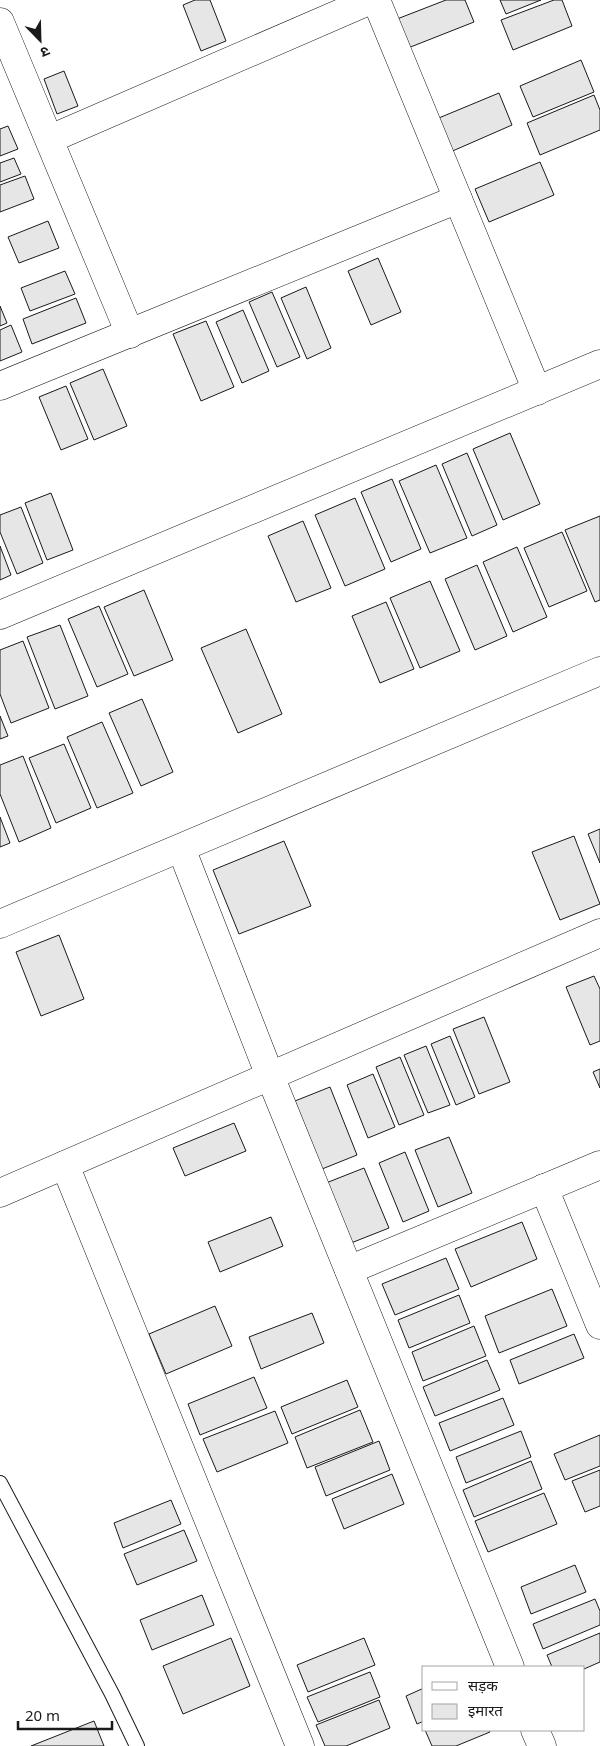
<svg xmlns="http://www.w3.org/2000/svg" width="600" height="1746" viewBox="0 0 600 1746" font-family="'Noto Sans','Noto Sans Devanagari',sans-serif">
<rect width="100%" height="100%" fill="#fff"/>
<!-- building -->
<g fill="#e6e6e6" stroke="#1a1a1a">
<path d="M195,0H210L226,41L201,51L183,5Z"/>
<path d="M446,0H465L474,22L408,48L397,19Z"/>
<path d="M500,0H541L506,14Z"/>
<path d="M554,0H562L572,26L513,50L501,20Z"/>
<path d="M581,60L594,92L533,117L520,86Z"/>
<path d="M64,71L78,106L57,114L44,79Z"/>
<path d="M499,93L512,125L448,153L434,120Z"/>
<path d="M594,95L600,110V130L540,155L527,123Z"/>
<path d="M8,126L18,149L0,156V129Z"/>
<path d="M14,158L21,174L0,182V163Z"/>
<path d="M540,162L554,195L489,222L475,189Z"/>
<path d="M25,176L34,199L0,212V185Z"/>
<path d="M48,221L59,248L19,263L8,237Z"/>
<path d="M378,258L401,312L371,325L348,271Z"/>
<path d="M65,271L75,294L30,311L21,288Z"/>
<path d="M306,287L331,348L307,359L281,298Z"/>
<path d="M272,292L300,357L277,367L249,302Z"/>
<path d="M76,298L86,323L32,344L23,319Z"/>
<path d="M0,306L7,323L0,326Z"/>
<path d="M243,310L269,371L242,383L216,322Z"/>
<path d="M206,321L234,387L201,401L173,334Z"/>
<path d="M11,325L22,352L0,361V330Z"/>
<path d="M103,369L127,426L94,440L70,383Z"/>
<path d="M66,386L88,439L61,450L39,397Z"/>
<path d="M510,433L540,504L503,520L473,449Z"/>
<path d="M467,453L497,525L472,536L442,464Z"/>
<path d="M436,465L467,538L430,553L399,481Z"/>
<path d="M392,479L421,549L391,562L361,492Z"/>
<path d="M51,493L73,550L47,560L25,503Z"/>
<path d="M355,498L385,569L345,586L315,515Z"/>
<path d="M21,507L43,563L17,574L0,532V515Z"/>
<path d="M600,516V600L595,602L565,530Z"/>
<path d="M303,521L331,588L296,602L268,536Z"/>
<path d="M562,532L587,591L549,607L524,548Z"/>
<path d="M0,546L11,575L0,580Z"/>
<path d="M517,547L547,617L513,632L483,562Z"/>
<path d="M477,565L507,636L475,650L445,579Z"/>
<path d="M430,581L460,651L420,668L390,598Z"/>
<path d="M144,590L173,660L134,676L104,607Z"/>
<path d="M386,602L414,669L380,683L352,616Z"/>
<path d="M99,606L128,674L97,687L68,619Z"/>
<path d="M60,625L88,696L55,709L27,637Z"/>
<path d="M246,629L282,714L238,733L201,648Z"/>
<path d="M23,641L49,708L11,723L0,694V650Z"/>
<path d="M142,699L173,772L141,786L109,713Z"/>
<path d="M0,716L8,736L0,739Z"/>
<path d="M102,722L133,793L97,808L67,737Z"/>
<path d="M64,744L91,808L56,823L29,758Z"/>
<path d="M23,756L51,828L19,842L0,794V765Z"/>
<path d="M0,817L10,843L0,847Z"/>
<path d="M600,829V863L588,834Z"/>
<path d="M574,836L600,904L560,920L532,852Z"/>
<path d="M284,841L311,906L239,934L213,870Z"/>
<path d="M59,935L84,999L41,1016L16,952Z"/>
<path d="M594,976L600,989V1041L590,1045L566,987Z"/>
<path d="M484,1017L510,1082L479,1094L453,1029Z"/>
<path d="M450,1036L475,1097L456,1105L431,1044Z"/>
<path d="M426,1046L450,1105L428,1113L404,1055Z"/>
<path d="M400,1057L424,1115L399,1125L376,1067Z"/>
<path d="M600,1069V1088L593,1072Z"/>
<path d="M373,1074L395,1127L368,1138L347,1085Z"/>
<path d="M330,1087L357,1155L322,1169L295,1101Z"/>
<path d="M234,1123L246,1151L185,1176L173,1148Z"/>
<path d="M449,1137L472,1193L438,1207L415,1150Z"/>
<path d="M405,1152L429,1211L403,1222L379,1163Z"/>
<path d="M364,1168L389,1228L351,1243L326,1183Z"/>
<path d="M271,1217L283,1246L220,1272L208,1242Z"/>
<path d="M522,1222L537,1259L471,1287L455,1249Z"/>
<path d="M446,1258L459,1289L395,1315L382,1284Z"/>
<path d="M552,1289L567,1326L499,1353L485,1316Z"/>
<path d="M459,1295L470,1323L409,1348L398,1320Z"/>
<path d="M215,1306L232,1346L166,1374L149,1334Z"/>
<path d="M312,1313L324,1343L261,1369L249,1337Z"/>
<path d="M474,1326L486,1356L423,1381L412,1352Z"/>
<path d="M574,1334L584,1358L519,1384L510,1360Z"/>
<path d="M487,1360L500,1390L435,1416L423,1387Z"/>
<path d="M254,1377L267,1408L200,1435L188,1404Z"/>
<path d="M347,1380L358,1407L292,1434L281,1407Z"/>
<path d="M503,1398L514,1425L450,1451L439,1423Z"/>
<path d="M360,1410L373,1442L307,1468L295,1437Z"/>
<path d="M275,1411L288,1443L217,1472L203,1439Z"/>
<path d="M521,1431L531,1457L466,1483L456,1457Z"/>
<path d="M600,1435V1466L565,1480L554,1454Z"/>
<path d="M379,1441L390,1470L326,1496L315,1467Z"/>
<path d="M531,1461L542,1489L474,1517L463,1490Z"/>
<path d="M600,1470V1506L585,1512L572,1481Z"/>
<path d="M392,1474L404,1504L344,1529L332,1499Z"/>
<path d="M544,1493L557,1524L488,1552L475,1521Z"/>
<path d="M171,1500L181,1524L123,1548L114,1523Z"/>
<path d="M184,1530L197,1561L137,1585L124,1554Z"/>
<path d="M575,1565L586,1592L531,1614L521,1587Z"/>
<path d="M202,1595L214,1625L152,1650L140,1620Z"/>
<path d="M595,1599L600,1611V1625L543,1649L533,1624Z"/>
<path d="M600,1633V1662L584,1669L552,1667L547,1655Z"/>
<path d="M231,1638L250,1686L183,1714L163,1666Z"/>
<path d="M364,1638L375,1665L308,1692L297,1665Z"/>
<path d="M370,1672L380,1697L318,1722L307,1697Z"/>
<path d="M424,1688V1721L417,1724L406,1696Z"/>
<path d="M379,1700L390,1728L346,1746H325L316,1725Z"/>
<path d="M94,1721L104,1746H31Z"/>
<path d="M425,1730H489L490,1732L456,1746H432Z"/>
</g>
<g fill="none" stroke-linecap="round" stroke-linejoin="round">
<defs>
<path id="lane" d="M0,1483L112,1694L137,1746"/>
<g id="street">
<path d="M376,0L537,391"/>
<path d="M0,22L130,334"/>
<path d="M50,139L371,0"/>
<path d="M0,386L458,199"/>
<path d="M0,615L600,364"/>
<path d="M181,848L270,1076L510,1667"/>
<path d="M0,924L600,671"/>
<path d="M65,1165L300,1746"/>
<path d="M544,1188L600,1325"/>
<path d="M0,1193L600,933"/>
<path d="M349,1270L600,1165"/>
<path d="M535,1730L542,1746"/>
</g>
</defs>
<!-- lane casing -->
<use href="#lane" stroke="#1a1a1a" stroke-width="16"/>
<!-- street casing -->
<use href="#street" stroke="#1a1a1a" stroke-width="29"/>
<!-- lane -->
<use href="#lane" stroke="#fff" stroke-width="14"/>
<!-- street -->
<use href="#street" stroke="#fff" stroke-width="28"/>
</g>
<!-- legend -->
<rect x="422" y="1666" width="162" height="65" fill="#ffffff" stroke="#a3a3a3"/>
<rect x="432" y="1682" width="25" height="8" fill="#ffffff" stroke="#a3a3a3"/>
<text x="468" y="1691" font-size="15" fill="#1a1a1a">सड़क</text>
<rect x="432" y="1704" width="25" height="15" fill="#e6e6e6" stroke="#a3a3a3"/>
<text x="468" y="1716" font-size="15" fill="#1a1a1a">इमारत</text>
<!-- north arrow -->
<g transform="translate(40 40) rotate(157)" stroke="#ffffff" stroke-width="4" paint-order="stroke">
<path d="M0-4L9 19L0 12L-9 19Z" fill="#1a1a1a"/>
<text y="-8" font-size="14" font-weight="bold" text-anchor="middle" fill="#1a1a1a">उ</text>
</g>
<!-- scale -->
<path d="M18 1721v8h94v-8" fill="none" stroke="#1a1a1a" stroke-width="2.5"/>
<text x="25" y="1721" font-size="15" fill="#1a1a1a" stroke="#ffffff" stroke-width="4" paint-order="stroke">20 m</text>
</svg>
